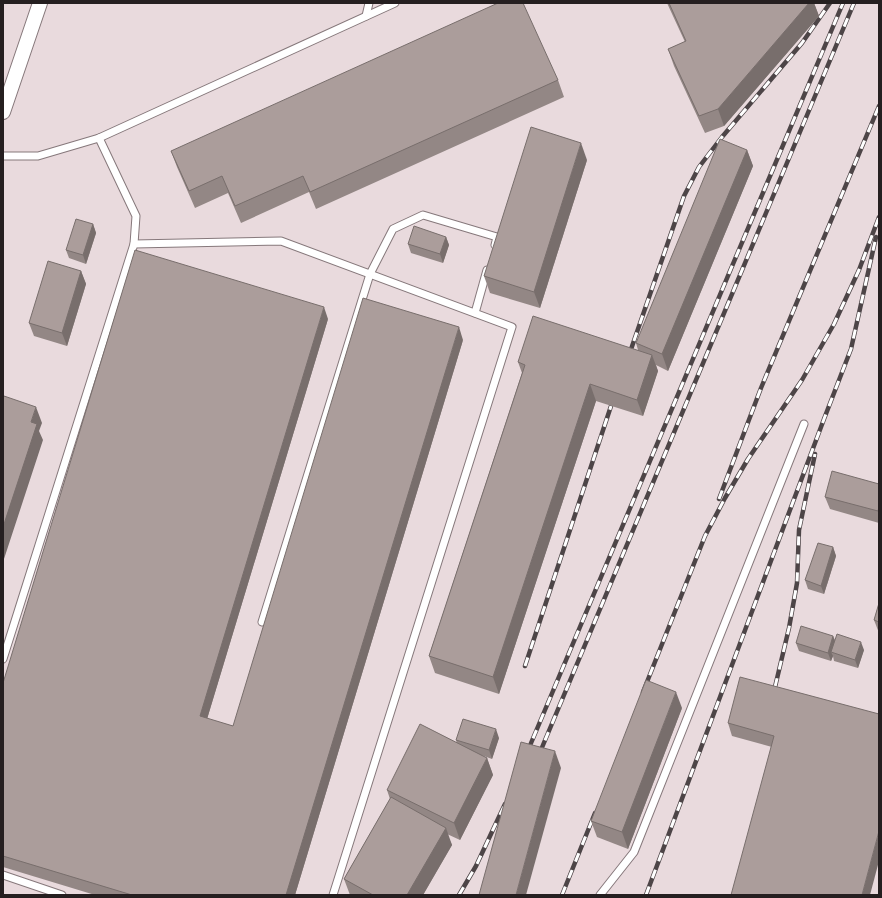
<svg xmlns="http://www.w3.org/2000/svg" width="882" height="898" viewBox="0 0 882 898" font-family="Montserrat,sans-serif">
<rect width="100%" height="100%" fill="#e9dadd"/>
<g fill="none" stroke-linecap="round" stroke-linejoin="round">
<defs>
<g id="lane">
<path d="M366,16L369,3"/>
<path d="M3,156H38L99,138L395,3"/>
<path d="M134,244L281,241L512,327L333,895"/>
<path d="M475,313L487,270"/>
<path d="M262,622L370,274L393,229L423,215L497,237L495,245"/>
<path d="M3,659L134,244L136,216L99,138"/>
<path d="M3,875L62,895"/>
<path d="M600,895L634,852L804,424"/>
</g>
<path id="street" d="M3,112L40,3"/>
</defs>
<!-- lane casing -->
<use href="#lane" stroke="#86787b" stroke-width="9"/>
<!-- street casing -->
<use href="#street" stroke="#86787b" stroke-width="16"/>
<!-- lane -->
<use href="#lane" stroke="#fff" stroke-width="7"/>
<!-- street -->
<use href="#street" stroke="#fff" stroke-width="14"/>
<defs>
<g id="rail">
<path d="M628,358L684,196L699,167L722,137L802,43L830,3"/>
<path d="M719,499L761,388L879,106"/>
<path d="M525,666L611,406"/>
<path d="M775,687L789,628L797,583L799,530L815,454"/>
<path d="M643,692L705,536L725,498L748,459L802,380L834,324L859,270L879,217"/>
<path d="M526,755L843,3"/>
<path d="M538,757L854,3"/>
<path d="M459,895L476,866L505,804"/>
<path d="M562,895L595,813"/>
<path d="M646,895L824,419L851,349L876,237"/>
</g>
</defs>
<!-- rail casing -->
<use href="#rail" stroke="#4d4547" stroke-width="4.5"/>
<!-- rail -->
<use href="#rail" stroke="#fff" stroke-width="3" stroke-dasharray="9" stroke-linecap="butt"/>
</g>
<!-- wall -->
<g fill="#938785">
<path d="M667,3H814L819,16L724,126L705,133L674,66L668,49L685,42Z"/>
<path d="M558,80L564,97L316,209L309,192L241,223L228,193L195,208L177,167L171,151Z"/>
<path d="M747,150L753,166L668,371L656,365L658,371L643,416L596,401L499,694L435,673L429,656L522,373L518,362L638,350L636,343Z"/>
<path d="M587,160L540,308L490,293L484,276Z"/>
<path d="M93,224L96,233L86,264L69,258L66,250Z"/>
<path d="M446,237L449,245L443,263L411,253L408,244Z"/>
<path d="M81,271L86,284L67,346L34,336L29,323Z"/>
<path d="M328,319L207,719L233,726L463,340L295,895H95L3,867V683Z"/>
<path d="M879,484V523L830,509L825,497Z"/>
<path d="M833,547L836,556L824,594L808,589L805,580Z"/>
<path d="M879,603V633L874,620Z"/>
<path d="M833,636L835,640L864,650L858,668L834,661L833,656L831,661L799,651L796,643Z"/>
<path d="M682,708L628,849L597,837L591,821Z"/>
<path d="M879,714L772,747L732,736L728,723Z"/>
<path d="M499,738L492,759L481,755L487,758L493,775L460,840L447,834L452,845L423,895H350L344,879L390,799L387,790L457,744L456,740Z"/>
</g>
<!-- shaded-wall -->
<g fill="#786e6c">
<path d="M809,3H814L819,16L724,126L718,109Z"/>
<path d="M581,143L587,160L540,308L534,292Z"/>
<path d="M747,150L753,166L668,371L662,354Z"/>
<path d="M93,224L96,233L86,264L83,255Z"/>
<path d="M446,237L449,245L443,263L440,254Z"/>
<path d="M81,271L86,284L67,346L62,333Z"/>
<path d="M324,307L328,319L204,729L200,716Z"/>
<path d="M459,327L463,340L295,895H286Z"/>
<path d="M652,355L658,371L643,416L637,400Z"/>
<path d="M590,384L596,401L499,694L493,677Z"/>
<path d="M36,407L42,423L39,431L43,440L3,562V527L31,422Z"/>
<path d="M833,547L836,556L824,594L821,586Z"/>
<path d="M833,636L836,644L831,652L833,656L831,661L828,653Z"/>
<path d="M861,642L864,650L858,668L855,660Z"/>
<path d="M676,692L682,708L628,849L622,832Z"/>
<path d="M496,729L499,738L492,759L489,750Z"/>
<path d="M555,751L561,768L526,895H516Z"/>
<path d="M487,758L493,775L460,840L454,823Z"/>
<path d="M446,828L452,845L423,895H407Z"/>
<path d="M879,831V861L870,895H862Z"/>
</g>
<!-- building -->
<g fill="#ab9d9b" stroke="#786e6c">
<path d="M498,3H523L558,80L310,192L303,176L235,206L222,176L189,191L171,151Z"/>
<path d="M669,3H809L718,109L699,116L668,49L686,41Z"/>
<path d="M531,127L581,143L534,292L484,276Z"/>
<path d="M720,139L747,150L662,354L636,343Z"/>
<path d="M76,219L93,224L83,255L66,250Z"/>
<path d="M414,226L446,237L440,254L408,244Z"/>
<path d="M135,250L324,307L200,716L233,726L363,298L459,327L286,895H132L3,856V683Z"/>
<path d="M48,261L81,271L62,333L29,323Z"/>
<path d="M533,316L652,355L637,400L590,384L493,677L429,656L525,365L518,362Z"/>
<path d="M4,396L36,407L31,422L37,424L3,527V399Z"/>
<path d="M832,471L879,484V507L878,511L825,497Z"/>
<path d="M818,543L833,547L821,586L805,580Z"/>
<path d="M879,603V622L874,620Z"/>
<path d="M801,626L833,636L828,653L796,643Z"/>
<path d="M837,634L861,642L855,660L831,652Z"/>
<path d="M740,677L879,714V831L862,895H731L774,736L728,723Z"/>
<path d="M646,680L676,692L622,832L591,821Z"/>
<path d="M463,719L496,729L489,750L456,740Z"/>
<path d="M420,724L487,758L454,823L387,790Z"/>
<path d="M521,742L555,751L516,895H479Z"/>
<path d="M391,797L446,828L407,895H373L344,879Z"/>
</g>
<!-- border -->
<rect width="882" height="898" fill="none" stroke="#251f20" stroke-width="8"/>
</svg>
